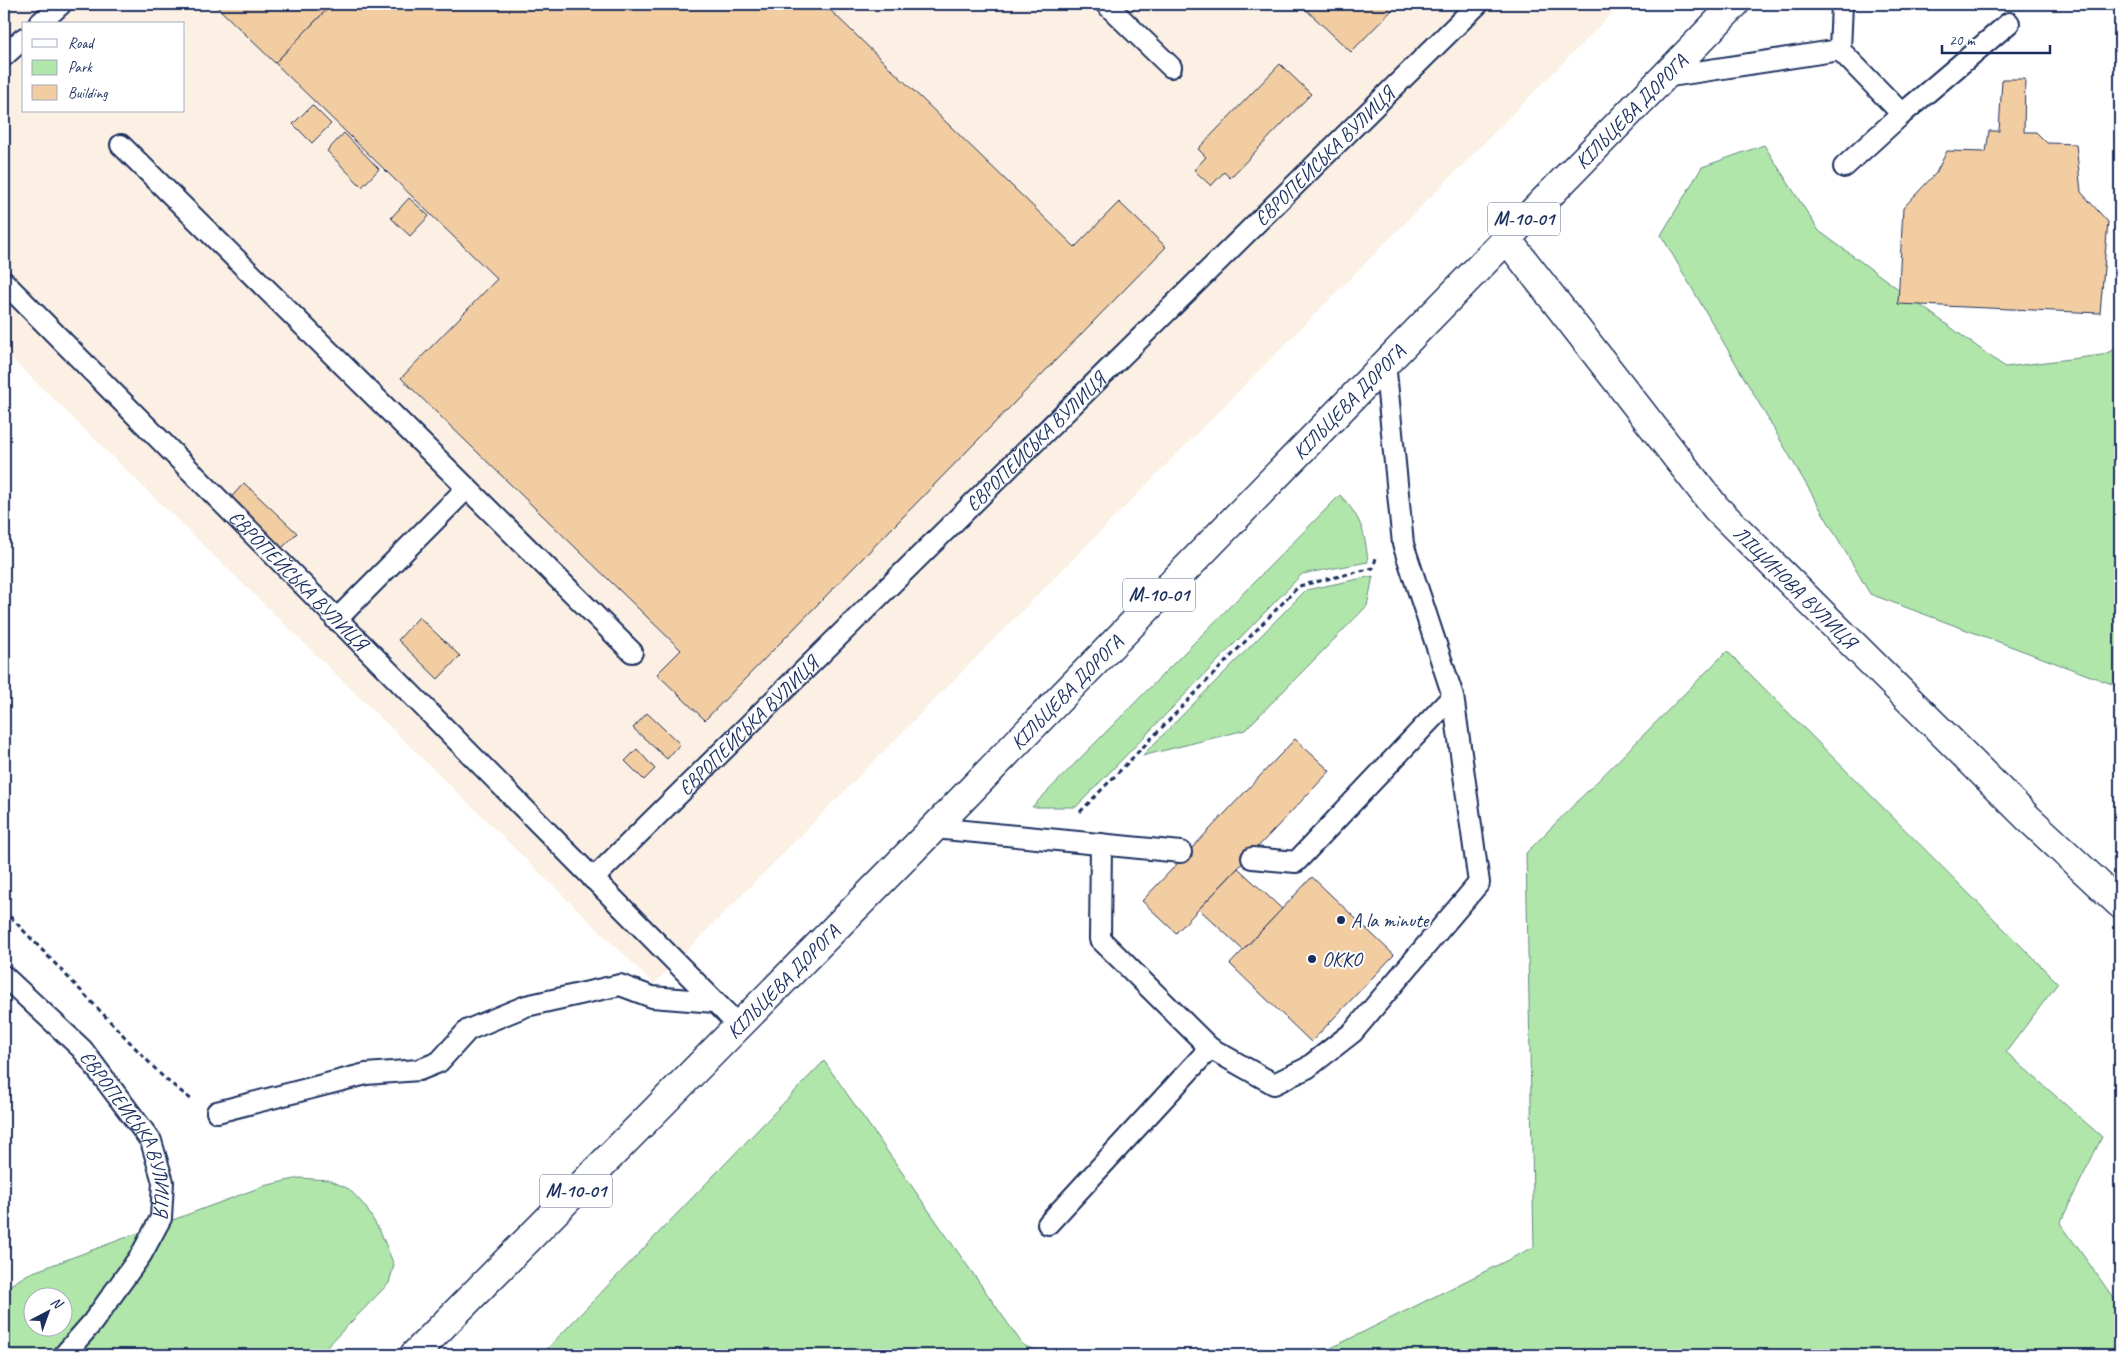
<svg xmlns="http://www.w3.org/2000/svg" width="2124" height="1359" viewBox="0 0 2124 1359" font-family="Caveat,sans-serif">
<rect width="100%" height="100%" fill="#fff"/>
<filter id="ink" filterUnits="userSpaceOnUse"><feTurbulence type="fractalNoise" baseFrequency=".02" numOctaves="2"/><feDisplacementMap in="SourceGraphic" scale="10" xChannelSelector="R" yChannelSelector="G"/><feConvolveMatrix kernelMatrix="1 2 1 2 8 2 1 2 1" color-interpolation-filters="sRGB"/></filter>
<g filter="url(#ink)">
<!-- built -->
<path fill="#fbf0e3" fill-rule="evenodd" d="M4,4H1621L654,984L4,351ZM24,24H184V111H24Z"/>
<!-- green -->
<g fill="#b0e6a9" stroke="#668a84" fill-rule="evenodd">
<path d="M1764,145L1819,231L2005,367L2102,355L2120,347V687L1870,594L1661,235L1702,167Z"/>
<path d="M1340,495C1361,517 1365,532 1368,562L1302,574L1076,807H1032Z"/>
<path d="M1373,576L1367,606L1245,730L1142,756L1306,590Z"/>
<path d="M1727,651L2058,983L2006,1052L2102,1137L2060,1223L2120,1307V1355H1317L1534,1247L1526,853Z"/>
<path d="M824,1061L1023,1345L1047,1355H541Z"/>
<path d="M299,1178L329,1180L349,1189L365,1206L381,1233L394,1265L389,1283L319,1355H4V1289L28,1274L264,1186ZM32,1296H62V1326H32Z"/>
</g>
<!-- building -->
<g fill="#f2cda2" stroke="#1b2f5e">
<path d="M214,4H332L275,63Z"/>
<path d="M332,4H824L1075,247L1119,202L1166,247L705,720L657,674L681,650L401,378L497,279L275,63Z"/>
<path d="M1300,4H1398L1351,52Z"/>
<path d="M1280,64L1311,94L1230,178L1224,172L1211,186L1194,170L1206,157L1198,149Z"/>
<path d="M2002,79H2025L2024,132H2036L2047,143L2076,144L2081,192L2108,222L2100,313L1898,304L1903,208L1936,173L1947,151L1986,152L1989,131H1999Z"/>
<path d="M312,105L331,124L312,143L293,124Z"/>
<path d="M344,133L379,169L362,187L327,151Z"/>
<path d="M409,198L429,216L410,236L391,218Z"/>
<path d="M244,483L297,533L279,551L227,502Z"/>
<path d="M419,617L460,656L438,679L398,640Z"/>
<path d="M647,713L680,744L667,759L633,728Z"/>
<path d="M1295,739L1330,771L1176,933L1142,901Z"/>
<path d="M637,749L655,769L644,780L625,761Z"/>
<path d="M1238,868L1282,909L1243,950L1199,909Z"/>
<path d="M1312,877L1394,955L1311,1042L1230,964Z"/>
</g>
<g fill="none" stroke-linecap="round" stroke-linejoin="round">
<defs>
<g id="lane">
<path d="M1106,4L1171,67"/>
<path d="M39,24L61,4"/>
<path d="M1840,50L1842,4"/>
<path d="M4,56L24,38"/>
<path d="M1664,77L1840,50L1902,114L2009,23"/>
<path d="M121,145L467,488L336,620"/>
<path d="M1844,167L1902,114"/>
<path id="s1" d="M4,282L738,1025"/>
<path d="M467,488L632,652"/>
<path d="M934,828L1181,852"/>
<path d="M1101,844L1100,939L1210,1048L1274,1084L1307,1068L1353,1032L1479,883L1453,696"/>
<path d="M1252,858L1296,862L1453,696L1403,544L1385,362"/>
<path id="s2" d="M593,879L1478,4"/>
<path id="s3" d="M4,976L82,1049L151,1141L163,1182L161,1218L141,1255L92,1323L64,1355"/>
<path d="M217,1112L366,1074L419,1070L439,1062L468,1030L499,1017L526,1006L620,985L652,997L715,1002"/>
<path d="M1048,1224L1210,1048"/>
</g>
<g id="street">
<path id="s4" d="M1506,238L1716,508L2028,818L2120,904"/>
</g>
<g id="highway">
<path id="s5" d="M414,1355L934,828L1735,4"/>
</g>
</defs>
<!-- lane casing -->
<use href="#lane" stroke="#1b2f5e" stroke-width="24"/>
<!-- street casing -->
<use href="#street" stroke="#1b2f5e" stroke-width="31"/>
<!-- highway casing -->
<use href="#highway" stroke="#1b2f5e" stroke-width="31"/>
<!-- path -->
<g stroke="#1b2f5e" stroke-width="3" stroke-dasharray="5 4" stroke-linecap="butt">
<path d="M1080,812L1299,586L1373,568L1376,558"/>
<path d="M4,910L164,1078L192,1100"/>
</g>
<!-- lane -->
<use href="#lane" stroke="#fff" stroke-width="20"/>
<!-- street -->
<use href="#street" stroke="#fff" stroke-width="28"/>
<!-- highway -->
<use href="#highway" stroke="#fff" stroke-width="28"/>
</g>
</g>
<!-- markers -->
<g fill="#1b2f5e" stroke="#fff" stroke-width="2">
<circle cx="1341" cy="920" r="5"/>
<circle cx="1312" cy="959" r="5"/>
</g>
<g text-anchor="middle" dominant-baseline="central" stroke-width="4" stroke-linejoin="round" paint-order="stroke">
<!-- shield labels -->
<g fill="#fff" stroke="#5f6d8e" stroke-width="1">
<rect x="1488" y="202.5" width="72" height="33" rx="4"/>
<rect x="1123" y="578.5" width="72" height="33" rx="4"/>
<rect x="540" y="1174.5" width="72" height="33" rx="4"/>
</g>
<g font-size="19" font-weight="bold" fill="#1b2f5e">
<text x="1524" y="219">М-10-01</text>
<text x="1159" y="595">М-10-01</text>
<text x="576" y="1191">М-10-01</text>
</g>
<!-- street labels -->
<g font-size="20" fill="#1b2f5e" stroke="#fff">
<text stroke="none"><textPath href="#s5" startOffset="1740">КІЛЬЦЕВА ДОРОГА</textPath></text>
<text stroke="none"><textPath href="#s2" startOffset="1028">ЄВРОПЕЙСЬКА ВУЛИЦЯ</textPath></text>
<text stroke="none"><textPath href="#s5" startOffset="1335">КІЛЬЦЕВА ДОРОГА</textPath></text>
<text stroke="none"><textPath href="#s2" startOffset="622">ЄВРОПЕЙСЬКА ВУЛИЦЯ</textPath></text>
<text stroke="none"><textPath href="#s1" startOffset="419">ЄВРОПЕЙСЬКА ВУЛИЦЯ</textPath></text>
<text stroke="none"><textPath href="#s4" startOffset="454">ЛІЩИНОВА ВУЛИЦЯ</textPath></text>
<text stroke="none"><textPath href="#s5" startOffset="930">КІЛЬЦЕВА ДОРОГА</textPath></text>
<text stroke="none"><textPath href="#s2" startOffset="218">ЄВРОПЕЙСЬКА ВУЛИЦЯ</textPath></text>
<text stroke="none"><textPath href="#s5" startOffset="525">КІЛЬЦЕВА ДОРОГА</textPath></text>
<text stroke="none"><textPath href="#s3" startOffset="205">ЄВРОПЕЙСЬКА ВУЛИЦЯ</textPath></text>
</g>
<!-- poi labels -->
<g font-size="20" fill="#1b2f5e" stroke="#fff" text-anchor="start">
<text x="1351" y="920">A la minute</text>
<text x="1322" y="959">ОККО</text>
</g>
</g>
<!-- margin -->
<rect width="2124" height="1359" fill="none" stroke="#fff" stroke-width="20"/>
<rect x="10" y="10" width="2104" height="1339" fill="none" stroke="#1b2f5e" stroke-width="2" filter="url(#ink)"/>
<!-- legend -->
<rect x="22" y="22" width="162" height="90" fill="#ffffff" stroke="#a4acbf"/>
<rect x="32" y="39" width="25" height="8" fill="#ffffff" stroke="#a4acbf"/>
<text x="68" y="48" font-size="15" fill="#1b2f5e">Road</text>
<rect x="32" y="60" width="25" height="15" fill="#b0e6a9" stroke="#a4acbf"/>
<text x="68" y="72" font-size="15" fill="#1b2f5e">Park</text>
<rect x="32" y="85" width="25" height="15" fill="#f2cda2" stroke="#a4acbf"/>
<text x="68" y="98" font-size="15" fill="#1b2f5e">Building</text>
<!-- north arrow -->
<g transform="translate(48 1312) rotate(41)"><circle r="24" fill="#ffffff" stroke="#a4acbf"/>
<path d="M0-4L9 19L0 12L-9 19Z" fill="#1b2f5e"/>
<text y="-8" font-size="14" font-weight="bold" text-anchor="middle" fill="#1b2f5e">N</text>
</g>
<!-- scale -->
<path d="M1942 45v8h108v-8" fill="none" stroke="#1b2f5e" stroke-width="2.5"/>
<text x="1949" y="45" font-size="15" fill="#1b2f5e" stroke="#ffffff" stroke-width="4" paint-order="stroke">20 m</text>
</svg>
